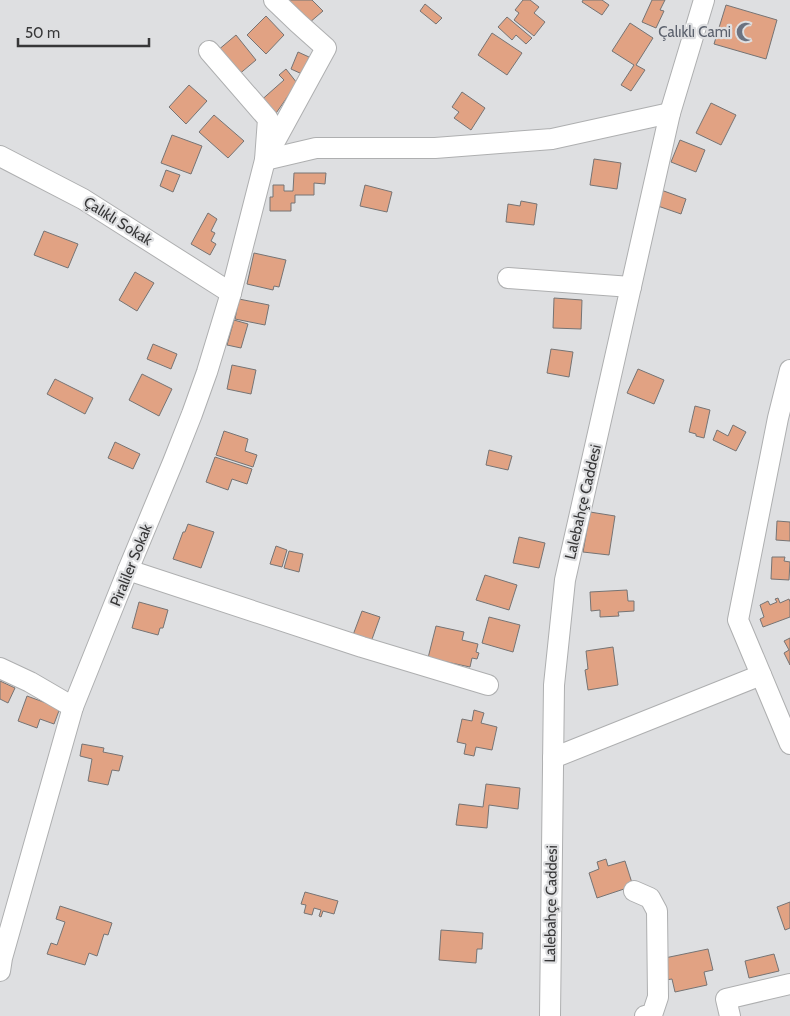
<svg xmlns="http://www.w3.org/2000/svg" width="790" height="1016" viewBox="0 0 790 1016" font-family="Cabin,sans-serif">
<rect width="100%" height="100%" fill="#dedfe1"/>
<!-- building -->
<g fill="#e1a283" stroke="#767474">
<path d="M286,0H312L323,11L309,23Z"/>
<path d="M523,0H530L539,7L534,13L545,22L534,36L514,20L519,13L515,10Z"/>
<path d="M583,0H602L609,5L602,15L582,2Z"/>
<path d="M652,0H665L660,10L664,11L656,28L642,22Z"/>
<path d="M425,4L442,18L436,24L420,11Z"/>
<path d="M726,5L777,20L766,59L714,44Z"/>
<path d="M266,16L284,35L266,54L247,35Z"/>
<path d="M507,17L532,38L526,44L516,35L512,40L498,27Z"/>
<path d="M630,23L653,38L636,65L645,70L631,91L621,85L634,65L612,51Z"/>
<path d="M492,33L522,53L507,75L478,55Z"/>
<path d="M236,35L256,60L237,76L217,51Z"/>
<path d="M298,52L309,57L302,74L291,69Z"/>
<path d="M286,69L297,83L272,119L258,103L284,80L279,75Z"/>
<path d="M189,85L207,101L186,124L169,107Z"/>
<path d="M462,92L485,108L471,130L454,118L459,112L452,107Z"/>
<path d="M711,103L736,115L721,145L696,133Z"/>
<path d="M214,115L244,141L228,158L199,132Z"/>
<path d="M172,135L202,146L191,174L161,163Z"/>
<path d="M680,140L705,150L696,172L671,162Z"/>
<path d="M594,159L621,163L617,189L590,185Z"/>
<path d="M166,170L180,175L173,192L160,186Z"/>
<path d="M294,173H326L325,184L314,183V195H295V203H291V211H270V197H273V185H284V191H293Z"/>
<path d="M365,185L392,192L387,212L360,206Z"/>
<path d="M661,190L686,199L681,214L655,205Z"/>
<path d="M521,201L537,204L534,225L506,222L508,204L520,206Z"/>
<path d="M208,213L217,219L211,231L215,233L211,241L216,244L210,255L191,244Z"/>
<path d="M44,231L78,244L68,268L34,255Z"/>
<path d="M254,253L286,260L279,287L274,286L273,290L247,284Z"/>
<path d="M135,272L154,283L137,311L119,300Z"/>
<path d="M554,298L582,300L581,329L553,328Z"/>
<path d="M239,299L269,305L265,325L235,319Z"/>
<path d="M234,320L248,324L241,348L227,345Z"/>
<path d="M153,344L177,354L171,369L147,359Z"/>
<path d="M551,349L573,352L569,377L547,373Z"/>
<path d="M232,365L256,370L251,394L227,389Z"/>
<path d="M638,369L664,380L654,404L627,393Z"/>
<path d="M142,374L172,389L159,416L129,400Z"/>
<path d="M55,379L93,398L85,414L47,394Z"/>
<path d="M695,406L710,410L704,438L696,436V434L689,432Z"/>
<path d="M733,425L746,432L736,451L713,440L717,430L728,436Z"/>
<path d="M224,431L248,439L245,451L257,455L253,467L216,455Z"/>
<path d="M115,442L140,454L133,469L108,458Z"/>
<path d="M489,450L512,456L508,470L486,465Z"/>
<path d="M215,457L252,469L247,484L232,479L228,490L206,482Z"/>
<path d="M590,512L615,516L609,555L583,552Z"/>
<path d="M777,521L790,522V541L776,540Z"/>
<path d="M188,524L214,532L201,568L173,559L183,532H185Z"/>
<path d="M519,537L545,543L539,568L513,563Z"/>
<path d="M276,546L287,550L282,567L270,564Z"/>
<path d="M289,551L303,554L299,572L284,568Z"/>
<path d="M772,557H785L784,561L790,562L789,580L771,579Z"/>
<path d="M485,575L517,585L509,610L476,600Z"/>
<path d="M627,590L628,601H634V611L618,612L619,616L600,617V610L591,611L590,592Z"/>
<path d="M778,598L780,603L789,599L790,602V617L763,627L760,619L764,617L760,605L768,601L770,605L777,602L775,599Z"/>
<path d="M139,602L168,610L163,628H160L158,635L132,628Z"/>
<path d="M362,611L380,617L371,642L353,635Z"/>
<path d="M489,617L520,625L513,652L482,643Z"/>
<path d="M436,626L464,632L462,640L478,644L476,652L479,653L477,659L472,658L470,667L428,658Z"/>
<path d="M790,638V665L784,653L789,650L784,641Z"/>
<path d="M613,647L618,685L588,690L585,670L588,669L586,651Z"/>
<path d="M0,681L15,688L8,703L0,699Z"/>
<path d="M27,696L60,708L54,724L40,719L37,728L18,721Z"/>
<path d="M474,710L484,713L481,723L497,727L492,750L476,747L474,756L464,754L466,744L457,742L462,719L472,721Z"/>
<path d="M82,744L104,748L103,752L123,756L119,771L112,770L108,785L88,781L92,759L80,756Z"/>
<path d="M486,784L520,788L518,809L489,805L487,828L456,825L459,804L483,807Z"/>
<path d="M606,859L608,866L625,861L633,886L597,898L589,873L599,869L597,862Z"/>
<path d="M305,892L338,901L334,914L323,911L321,917L319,916L321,910L314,908L312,915L304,913L306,905L301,904Z"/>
<path d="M790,902V928L785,930L777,907Z"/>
<path d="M60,906L112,923L108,935L104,934L97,956L89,953L85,965L47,954L51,943L57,945L65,922L56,919Z"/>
<path d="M441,930L483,933L482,949H477L476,963L439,960Z"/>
<path d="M708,949L713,970L704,972L707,985L675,992L672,979L665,980L660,959Z"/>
<path d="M774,954L779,971L749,978L745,961Z"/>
</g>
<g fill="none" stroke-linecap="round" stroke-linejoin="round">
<defs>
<g id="minor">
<path d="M268,154L326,48L298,23L274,0"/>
<path d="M0,156L83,199L231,293"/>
<path d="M265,160L316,148H435L552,139L670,113"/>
<path d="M508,278L631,287"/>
<path d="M790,370L778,418L738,620L790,744"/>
<path d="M128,570L362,647L488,685"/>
<path d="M0,668L30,682L73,707"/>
<path d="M553,758L761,675"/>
<path d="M634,891L650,898L657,911L658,997L652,1015L645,1016"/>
<path d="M0,971L2,958L73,707L128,570L173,462L192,414L207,372L231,293L265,160L268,119L209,51"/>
<path d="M550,1016L554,685L565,580L670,113L704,0"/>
<path d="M730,1016L726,999L790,984"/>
</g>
</defs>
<!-- minor casing -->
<use href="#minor" stroke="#aeafb0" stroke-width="22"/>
<!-- minor -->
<use href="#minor" stroke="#fff" stroke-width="20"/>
</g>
<!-- icons -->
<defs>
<symbol id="mosque-bare" viewBox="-9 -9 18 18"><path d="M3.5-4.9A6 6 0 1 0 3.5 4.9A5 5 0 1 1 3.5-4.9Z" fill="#6b7280" stroke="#dedfe1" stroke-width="2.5" paint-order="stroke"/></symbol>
</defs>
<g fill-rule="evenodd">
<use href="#mosque-bare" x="732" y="18" width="28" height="28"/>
</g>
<g text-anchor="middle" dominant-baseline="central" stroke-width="4.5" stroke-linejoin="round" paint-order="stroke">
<!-- worship labels -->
<g font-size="15" fill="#5b616d" stroke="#dedfe1" text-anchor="end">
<text x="731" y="32">Çalıklı Cami</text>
</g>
<!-- street labels -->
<g font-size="15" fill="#373738" stroke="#dedfe1">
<text transform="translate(118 221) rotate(32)">Çalıklı Sokak</text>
<text transform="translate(583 502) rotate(-77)">Lalebahçe Caddesi</text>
<text transform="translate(131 565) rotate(-68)">Piraliler Sokak</text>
<text transform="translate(551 904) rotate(-89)">Lalebahçe Caddesi</text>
</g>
</g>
<!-- scale -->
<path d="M18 38v8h131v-8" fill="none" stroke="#373738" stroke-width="2.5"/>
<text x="25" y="38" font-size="15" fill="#373738" stroke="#dedfe1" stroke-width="4" paint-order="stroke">50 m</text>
</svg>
